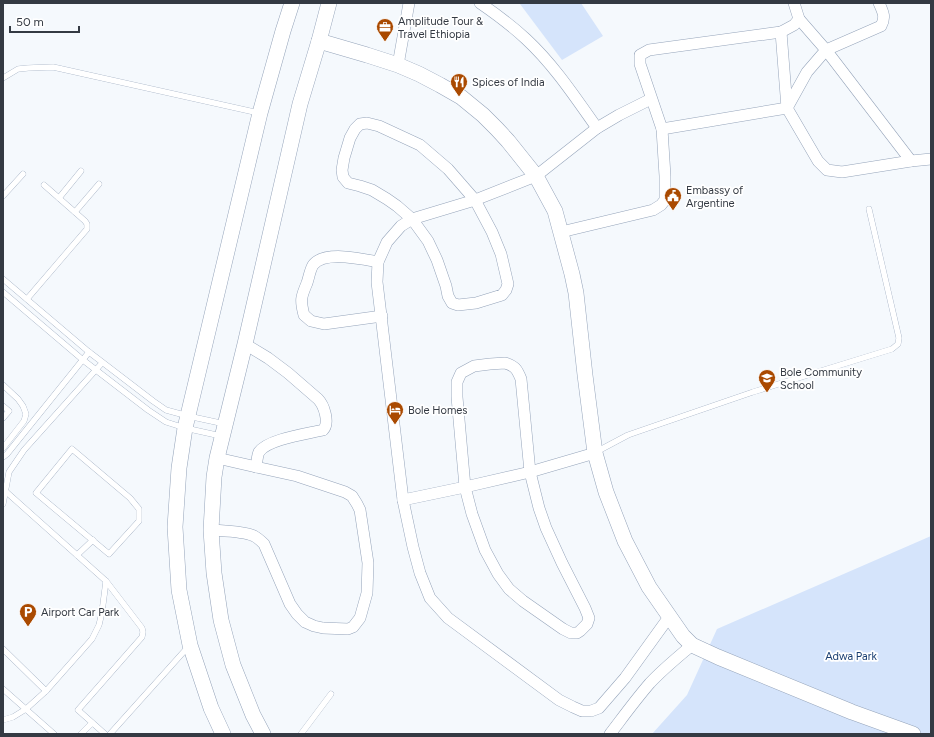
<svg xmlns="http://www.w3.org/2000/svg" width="934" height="737" viewBox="0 0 934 737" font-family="Figtree,sans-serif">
<rect width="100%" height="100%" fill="#f5f9fd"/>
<!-- green -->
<g fill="#d5e4fb">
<path d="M521,3H581L603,36L562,60L520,4Z"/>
<path d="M931,536V734H652L687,695L717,629Z"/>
</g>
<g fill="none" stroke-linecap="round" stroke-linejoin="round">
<defs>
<g id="lane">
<path d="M3,78L18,69L28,68L53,67L259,113"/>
<path d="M3,196L23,174"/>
<path d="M59,198L81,171"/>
<path d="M75,212L99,184"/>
<path d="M3,279L89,352L153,401L166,410L188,416L225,424"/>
<path d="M3,292L83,360L148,410L166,422L185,428L221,436"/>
<path d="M27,299L87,229V224L85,221L44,185"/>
<path d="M3,385L18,399L23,406L26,414L24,421L3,448"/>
<path d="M3,406L9,411L3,418"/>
<path d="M72,449L130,498L139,509V521L109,554L36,493Z"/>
<path d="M596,452L628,435L654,426L753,392L892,349L898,344L899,338L869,209"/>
<path d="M3,457L7,454L89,352"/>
<path d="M3,489L106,581L142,628L143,632L142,637L78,710L105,734"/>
<path d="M3,504L9,472L24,450L102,363"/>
<path d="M77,555L93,540"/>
<path d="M3,649L46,691"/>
<path d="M3,689L54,734"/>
<path d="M3,720L13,717L26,709L46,691L92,639L99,625L102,612L106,581"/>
<path d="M81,734L92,723"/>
<path d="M110,734L188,647"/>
<path d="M301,734L331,694"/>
</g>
<g id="street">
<path d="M480,3C496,14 512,26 526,39C554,65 575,97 597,128"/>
<path d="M879,3C883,12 886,17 881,26L826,50L911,161"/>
<path d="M781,32L787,108L818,161L827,170L842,172L911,161L931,159"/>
<path d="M398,65L409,3"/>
<path d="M651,99L619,115L597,128L536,176L475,200L412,219L401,226L387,242L378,262L377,282L403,500L413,547L420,573L430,598L448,618L559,700L573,707L582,711H591L599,708L625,678L669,617"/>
<path d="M367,123L379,126L420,145L448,169L475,200L492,232L501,254L508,284L506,290L502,295L476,303L458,305L452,303L448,296L446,286L437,260L428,241L412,219L397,206L387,199L372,190L360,186L348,183L343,177L342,170L344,158L350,138L355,129L360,124Z"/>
<path d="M662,129L787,108L807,72L826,50L799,19"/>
<path d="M561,232L653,210L661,205L665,200V176L662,129L640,64V55L649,50L781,32L794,25L799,19L794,3"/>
<path d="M378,262C363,259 324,250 313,265C310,270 309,277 307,283C301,297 300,300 304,315L311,321L324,324L382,316"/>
<path d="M245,344L268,358L288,373L318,399C324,405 330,423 323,430C307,434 268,439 259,452C257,456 257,463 256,467"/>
<path d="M505,363C515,366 517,369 521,379L530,472L539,508L546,528L562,563L585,608L589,618L587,624L580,631L577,633H571L563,629L523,601L509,589L498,574L485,550L472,514L465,487L457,397V382L461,373L474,366L490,364Z"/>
<path d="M403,500L465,487L530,472L595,453"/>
<path d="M211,530C224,531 243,531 254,536C258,538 261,541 264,544L290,604L297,614L305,622L314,626L323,628L348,629L353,627L360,618L367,593L368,563L360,510L357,504L352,496L345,492L297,476L256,467L217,458"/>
<path d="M610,734C623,717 636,699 650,683C663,669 678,657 692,645"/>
</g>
<g id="secondary">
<path d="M319,41L367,55L398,65L419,74L440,85L461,97L483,115L497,129L508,141L536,176L555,211L572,274L576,293L585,375L595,453L606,492L625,541L649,587L683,636L692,645L718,657L852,712L913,734"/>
<path d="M223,734L211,708L190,645L179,590L175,527L179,468L185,428L260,113L283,31L292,3"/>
<path d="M263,734L253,715L233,665L221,620L214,573L211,530L214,477L217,458L245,344L300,104L319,41L329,3"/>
</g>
</defs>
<!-- lane casing -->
<use href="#lane" stroke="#95a4ba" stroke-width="6"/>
<!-- street casing -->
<use href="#street" stroke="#95a4ba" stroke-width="12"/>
<!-- secondary casing -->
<use href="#secondary" stroke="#95a4ba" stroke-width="16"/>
<!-- lane -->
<use href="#lane" stroke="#fff" stroke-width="5.5"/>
<!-- street -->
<use href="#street" stroke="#fff" stroke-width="11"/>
<!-- secondary -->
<use href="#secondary" stroke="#fff" stroke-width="15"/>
</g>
<!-- icons -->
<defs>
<symbol id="office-pin" viewBox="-11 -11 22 30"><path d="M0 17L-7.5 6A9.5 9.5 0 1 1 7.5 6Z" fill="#aa4a01" stroke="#fff"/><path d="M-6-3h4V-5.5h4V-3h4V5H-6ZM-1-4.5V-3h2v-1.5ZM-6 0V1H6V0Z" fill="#fff"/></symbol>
<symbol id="restaurant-pin" viewBox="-11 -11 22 30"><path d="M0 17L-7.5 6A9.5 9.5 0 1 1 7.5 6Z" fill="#aa4a01" stroke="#fff"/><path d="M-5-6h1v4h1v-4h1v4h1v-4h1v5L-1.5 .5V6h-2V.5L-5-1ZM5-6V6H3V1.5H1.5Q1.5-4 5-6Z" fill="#fff"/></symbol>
<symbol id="civic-pin" viewBox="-11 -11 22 30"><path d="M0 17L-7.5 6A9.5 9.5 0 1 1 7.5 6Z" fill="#aa4a01" stroke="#fff"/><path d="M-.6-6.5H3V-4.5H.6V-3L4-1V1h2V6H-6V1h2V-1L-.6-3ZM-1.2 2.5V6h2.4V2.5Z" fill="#fff"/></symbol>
<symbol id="school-pin" viewBox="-11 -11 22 30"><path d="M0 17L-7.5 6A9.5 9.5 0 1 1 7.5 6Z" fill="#aa4a01" stroke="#fff"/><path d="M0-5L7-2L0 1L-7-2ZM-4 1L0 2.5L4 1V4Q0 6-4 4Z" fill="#fff"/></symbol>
<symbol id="hotel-pin" viewBox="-11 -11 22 30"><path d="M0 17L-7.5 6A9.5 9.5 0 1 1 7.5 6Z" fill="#aa4a01" stroke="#fff"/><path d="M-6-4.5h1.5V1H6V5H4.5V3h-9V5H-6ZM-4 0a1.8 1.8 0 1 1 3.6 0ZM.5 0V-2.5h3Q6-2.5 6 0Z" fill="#fff"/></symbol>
<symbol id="parking-pin" viewBox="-11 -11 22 30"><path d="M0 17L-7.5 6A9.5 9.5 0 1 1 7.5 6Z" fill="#aa4a01" stroke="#fff"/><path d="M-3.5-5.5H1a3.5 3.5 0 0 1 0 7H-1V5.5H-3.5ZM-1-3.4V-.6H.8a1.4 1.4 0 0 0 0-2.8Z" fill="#fff"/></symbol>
</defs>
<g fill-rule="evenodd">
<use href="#office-pin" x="375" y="17" width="20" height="27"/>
<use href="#restaurant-pin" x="449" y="72" width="20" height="27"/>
<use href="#civic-pin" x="663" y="186" width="20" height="27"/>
<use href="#school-pin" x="757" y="368" width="20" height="27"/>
<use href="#hotel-pin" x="385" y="400" width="20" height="27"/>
<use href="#parking-pin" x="18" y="602" width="20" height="27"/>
</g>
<g text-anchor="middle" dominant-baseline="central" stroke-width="3.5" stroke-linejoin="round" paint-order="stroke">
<!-- poi labels -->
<g font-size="11" fill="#343a43" stroke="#fff" text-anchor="start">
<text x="398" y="21">Amplitude Tour &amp;<tspan x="398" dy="13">Travel Ethiopia</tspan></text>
<text x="472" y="82">Spices of India</text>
<text x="686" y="190">Embassy of<tspan x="686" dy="13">Argentine</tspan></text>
<text x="780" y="372">Bole Community<tspan x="780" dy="13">School</tspan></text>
<text x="408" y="410">Bole Homes</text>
<text x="41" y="612">Airport Car Park</text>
</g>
<!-- park labels -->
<g font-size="11" fill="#193e71" stroke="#fff">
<text x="851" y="656">Adwa Park</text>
</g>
</g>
<!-- border -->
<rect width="934" height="737" fill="none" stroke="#343a43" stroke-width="8"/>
<!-- scale -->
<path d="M10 26v6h69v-6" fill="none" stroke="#343a43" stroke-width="2"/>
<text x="16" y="26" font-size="12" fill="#343a43" stroke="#ffffff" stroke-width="3" paint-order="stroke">50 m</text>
</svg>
